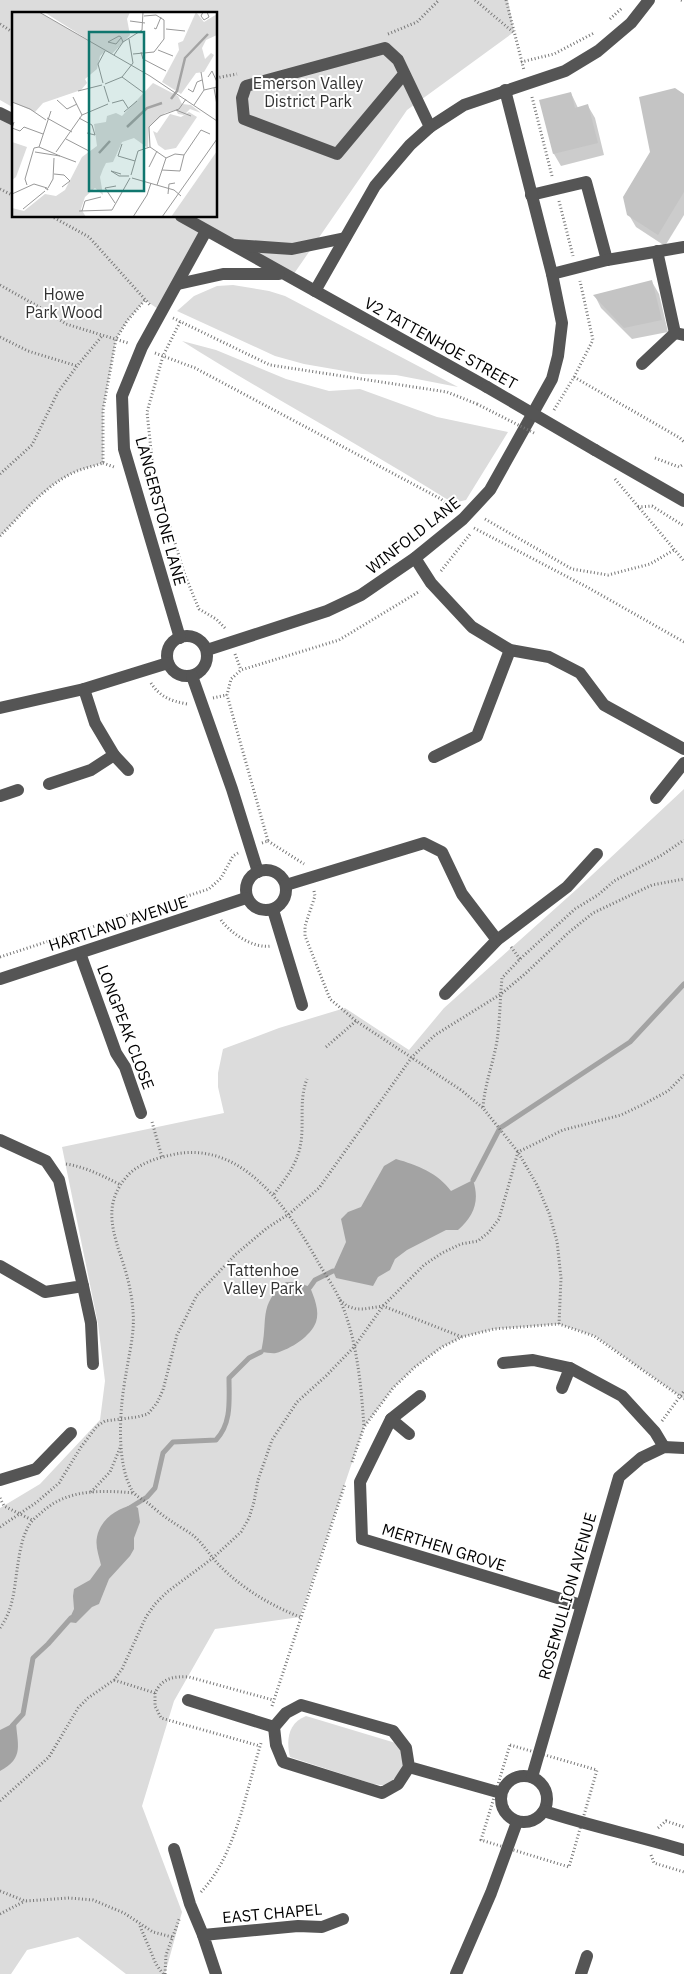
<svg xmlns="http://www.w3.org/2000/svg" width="684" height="1974" viewBox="0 0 684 1974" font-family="'IBM Plex Sans',sans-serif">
<rect width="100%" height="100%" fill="#fff"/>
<!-- green -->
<g fill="#dcdcdc">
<path d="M0,0H508L514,32L407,110L291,278L190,216H216V14H14V108L0,100Z"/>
<path d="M0,113L14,120V216H181L206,231L161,311L145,300L127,321L116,339L103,410V463C94,466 85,468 77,471C46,484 23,513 0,536Z"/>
<path d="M233,285L269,291L285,296L458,387L396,375L362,374L304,364L275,356L177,311L194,296L217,286Z"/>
<path d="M182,341L216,350L286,379L329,391L360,389L437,417L508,432L466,500L453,503C364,447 271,397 182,341Z"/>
<path d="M684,789V1399L595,1336L559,1324L494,1329L462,1337L442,1347L415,1367L393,1388L364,1427L300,1617L215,1629L174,1701L142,1806L182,1912L165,1974H126L78,1937L27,1950L11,1974H0V1508L40,1484L100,1420L105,1381L98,1324L62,1147L224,1113L218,1087V1073L223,1049L279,1028L345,1008L409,1050L444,1008L577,889Z"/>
<path d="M306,1716L399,1744L405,1766L388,1786L373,1784L290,1757C286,1740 288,1723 306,1716Z"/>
</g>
<!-- water -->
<g fill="#a3a3a3">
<path d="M396,1159C417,1165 438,1173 451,1191L473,1180C480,1201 474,1216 458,1230H446L407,1250L395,1259L390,1270L378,1277L373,1286L336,1278L333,1271L346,1242L341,1219L348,1212L361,1207L384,1166Z"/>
<path d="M286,1282H297L310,1287C314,1297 320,1311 316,1322C311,1336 291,1349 276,1353C272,1354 266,1352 261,1352C269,1321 257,1305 286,1282Z"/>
<path d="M133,1505L138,1508L140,1522L134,1538V1549L130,1556L109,1579L99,1604L92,1607L76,1623L68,1622L74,1609L73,1596L74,1589L90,1580L101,1565C99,1556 95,1546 97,1537C100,1520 117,1508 133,1505Z"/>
<path d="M16,1722C17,1744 25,1758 0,1771V1730Z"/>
</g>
<!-- shadow -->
<g fill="#0003">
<path d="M571,93L578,108L588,106L595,118L604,155L561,166L554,154L541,101Z"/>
<path d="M684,96V215L665,246L636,227L629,215Z"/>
<path d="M652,282L659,294L668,332L632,339L601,308L595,296Z"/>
</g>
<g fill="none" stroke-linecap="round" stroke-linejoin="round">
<!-- stream -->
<g stroke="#a3a3a3" stroke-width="5">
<path d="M473,1180L500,1128L630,1042L684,984"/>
<path d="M310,1287L315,1280L333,1271"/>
<path d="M128,1509L147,1497L155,1488L163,1453L173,1442L216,1440C232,1423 229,1400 229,1378L249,1358L261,1352"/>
<path d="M12,1726L23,1714L33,1658L48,1644L71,1618"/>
</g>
</g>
<!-- building -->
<g fill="#c4c4c4">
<path d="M675,88L684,94V192L658,235L627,215L623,197L650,152L639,97Z"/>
<path d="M571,92L575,108L588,104L598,143L553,154L539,100Z"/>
<path d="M652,280L662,320L624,328L593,295Z"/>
</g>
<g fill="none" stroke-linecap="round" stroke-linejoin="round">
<!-- path -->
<g stroke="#777" stroke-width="3" stroke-dasharray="1 2.5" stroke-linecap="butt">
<path d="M475,0L513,32"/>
<path d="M506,0L524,70"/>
<path d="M681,0L684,1"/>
<path d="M610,19L622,8"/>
<path d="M0,24L14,33"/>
<path d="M388,34L417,22L439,0"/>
<path d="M521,62L554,54L594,33"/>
<path d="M216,78L237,74"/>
<path d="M532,97L552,176"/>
<path d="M0,189L14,196"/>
<path d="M559,201L573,256"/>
<path d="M51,216L89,237L150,305"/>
<path d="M0,285L48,312L66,324L128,343"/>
<path d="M173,318L270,365L447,392L477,404"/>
<path d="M180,322L163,356L147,412L153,469L184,573L199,609L216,619L226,629"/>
<path d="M0,337L28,351L77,366"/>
<path d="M155,353L195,368L441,499L454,510"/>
<path d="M574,377L680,438L684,442"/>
<path d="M554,410L574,377L593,340L580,281"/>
<path d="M655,458L679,467L684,464"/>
<path d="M103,463L114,467"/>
<path d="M0,474L32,445L58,392L77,366L102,336"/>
<path d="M615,479L684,561"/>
<path d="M638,507L652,506L684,526"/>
<path d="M485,519L572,569L608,575L650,564L674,550"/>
<path d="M474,528L587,587L684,642"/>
<path d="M0,536C23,513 46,484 77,471C85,468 94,466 103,463V410L116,339L127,321L145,300"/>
<path d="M441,571L471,533"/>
<path d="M235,654L241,670"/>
<path d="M151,683C160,697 171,701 187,704"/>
<path d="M213,698L227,695"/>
<path d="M268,841L304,864"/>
<path d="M262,843L268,841L227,695L231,679L241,670L339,640L420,591"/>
<path d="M314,891L315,896L305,926V936L330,999L356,1021L461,1090L483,1108L518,1152L537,1185L549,1213L557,1241L561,1278L559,1324"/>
<path d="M221,920C230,933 254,949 271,946"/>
<path d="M511,947L520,959"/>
<path d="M0,957L209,889L221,878L233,856L238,853"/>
<path d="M326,1047L356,1021"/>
<path d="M483,1107C485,1083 493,1064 497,1041C500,1020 500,999 502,978L520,959L575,909L598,895L614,881L662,855L684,840"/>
<path d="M152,1122L162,1157"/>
<path d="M66,1164C86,1167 103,1176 121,1185"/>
<path d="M274,1194C286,1178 298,1163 301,1142C304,1121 299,1099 307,1079"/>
<path d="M340,1300L347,1306L356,1309H364L383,1306L462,1337"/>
<path d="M662,1421L684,1391"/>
<path d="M352,1462L364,1427L393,1388L415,1367L442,1347L462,1337L494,1329L559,1324L594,1336L684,1399"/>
<path d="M91,1492L110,1472L120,1448"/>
<path d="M0,1498L4,1506L32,1520"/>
<path d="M0,1527L37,1502L59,1483L81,1447L97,1426L105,1421L137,1417L148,1414L157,1403L163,1390L177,1335L197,1295L235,1255L267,1228L289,1214L319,1188L412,1057L435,1035L501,994L526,973L568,933L593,913L652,885L684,879"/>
<path d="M300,1617C270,1605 243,1589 220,1566C211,1557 204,1545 195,1537C188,1531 178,1526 171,1521C163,1516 155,1509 148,1503C143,1500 136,1496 133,1492C115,1464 120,1405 126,1374C129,1354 135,1332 133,1312C132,1292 126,1270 119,1251C110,1222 106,1200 128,1175C139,1164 156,1158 171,1155C242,1138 289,1210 318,1262C325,1274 334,1287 340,1300C357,1339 361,1384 364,1427"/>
<path d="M0,1628C13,1610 14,1591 17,1570C19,1557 21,1541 27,1529C30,1522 36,1517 42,1512C67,1489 102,1490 133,1493"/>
<path d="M114,1680L155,1693C162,1678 174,1676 189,1677L273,1700"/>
<path d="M155,1693V1706L161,1718L260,1746"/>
<path d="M272,1706L345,1484"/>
<path d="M510,1745L597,1770L569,1867L481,1840Z"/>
<path d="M0,1801L49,1757L78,1708L88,1698L114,1680L122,1669L146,1617L155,1604L167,1592L213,1558L241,1532L249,1518L254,1502L258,1480L272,1440L297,1402L326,1376L354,1347L383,1306L424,1265L442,1253L461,1244L478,1241L489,1232L499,1219L518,1152L563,1130L621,1115L644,1104L668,1091L684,1075"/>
<path d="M658,1828L666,1821L684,1827"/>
<path d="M651,1855L654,1863L684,1872"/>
<path d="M0,1891L25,1901L69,1898L93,1900L124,1913L153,1932L172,1937"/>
<path d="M201,1892C236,1855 246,1791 261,1743"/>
<path d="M0,1914L25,1901"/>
<path d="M140,1926L156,1964L163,1974"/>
<path d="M165,1974L166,1955L180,1917"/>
</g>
<!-- minor -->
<g stroke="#555" stroke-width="12">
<path d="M404,74L337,154L244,119L242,98L246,86L385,48L398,60L430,127"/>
<path d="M0,113L14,120"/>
<path d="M531,195L586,182L607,260"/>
<path d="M181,216L487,387"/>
<path d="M234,245L292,249L345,238"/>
<path d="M657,251L675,333L684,335"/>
<path d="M552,274L607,260L684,247"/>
<path d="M178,284L223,274H279"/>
<path d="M315,291L375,186L410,145L430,127L464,105L565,71L598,51L631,23L649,0"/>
<path d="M642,364L675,333"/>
<path d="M595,450L684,501"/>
<path d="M415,558L431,583L472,627L510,650L549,657L580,673L604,705L684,749"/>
<circle cx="187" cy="656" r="20"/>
<path d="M180,638L124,449L122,396L142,347L206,231"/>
<path d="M207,650L327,611L361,595L415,558L463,519L490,490L552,379L558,356L562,323L552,274L505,90"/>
<path d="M192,676L232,789L258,872"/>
<path d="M0,708L84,689L168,663"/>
<path d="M114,755L128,770"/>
<path d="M434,757L477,736L510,650"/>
<path d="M49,784L91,770L114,755L95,723L84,689"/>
<path d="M0,796L18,790"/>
<path d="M656,798L684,763"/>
<circle cx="266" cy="890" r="20"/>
<path d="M286,885L424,843L442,852L462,894L497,940"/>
<path d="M273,910L302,1005"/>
<path d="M80,953L116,1053L125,1067L141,1113"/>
<path d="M0,979L246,898"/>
<path d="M445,994L497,940L567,887L597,854"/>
<path d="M0,1140L46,1161L59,1180L83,1286L45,1292L0,1266"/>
<path d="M83,1286L91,1323L93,1364"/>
<path d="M503,1363L533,1360L570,1368L622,1396L655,1432L664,1447"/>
<path d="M562,1388L570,1368"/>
<path d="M420,1396L391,1419L360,1482L362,1539L581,1605"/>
<path d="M391,1419L409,1434"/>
<path d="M0,1480L36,1469L71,1433"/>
<path d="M188,1700L274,1727"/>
<path d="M409,1767L406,1748L393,1731L301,1705L286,1713L274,1727L276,1745L283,1762L382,1793L398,1784L409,1767L501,1793"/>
<circle cx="524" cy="1799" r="23"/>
<path d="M532,1777L619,1477L641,1458L664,1447L684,1448"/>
<path d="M544,1811C590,1826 638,1836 684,1850"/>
<path d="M174,1849L190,1904L203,1935"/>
<path d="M216,1974L203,1935L298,1926L322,1927L343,1919"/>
<path d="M456,1974L491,1893L517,1822"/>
<path d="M581,1974L587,1956"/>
</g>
<!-- path-bridge -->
<path stroke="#777" stroke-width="3" stroke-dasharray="1 2.5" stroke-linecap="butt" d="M477,404L534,433"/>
<!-- minor-bridge -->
<path stroke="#555" stroke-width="12" d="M487,387L595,450"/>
</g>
<g text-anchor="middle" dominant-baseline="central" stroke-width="4" stroke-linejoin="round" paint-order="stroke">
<!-- park labels -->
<g font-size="16" fill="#333" stroke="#fff">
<text x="308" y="83">Emerson Valley<tspan x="308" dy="18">District Park</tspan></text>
<text x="64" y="294">Howe<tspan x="64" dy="18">Park Wood</tspan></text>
<text x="263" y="1270">Tattenhoe<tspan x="263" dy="18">Valley Park</tspan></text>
</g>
<!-- street labels -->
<g font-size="16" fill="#000" stroke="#fff">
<text transform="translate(441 343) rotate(29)">V2 TATTENHOE STREET</text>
<text transform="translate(161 511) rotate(75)">LANGERSTONE LANE</text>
<text transform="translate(413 535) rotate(-38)">WINFOLD LANE</text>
<text transform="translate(118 923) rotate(-18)">HARTLAND AVENUE</text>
<text transform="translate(126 1027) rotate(69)">LONGPEAK CLOSE</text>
<text transform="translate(444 1547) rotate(17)">MERTHEN GROVE</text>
<text transform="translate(567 1596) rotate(-74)">ROSEMULLION AVENUE</text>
<text transform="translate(272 1913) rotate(-5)">EAST CHAPEL</text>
</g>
</g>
<!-- overview -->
<g transform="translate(12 12)">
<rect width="205" height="205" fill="#fff"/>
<path d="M0,0H27L81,31L32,0H118L115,7L118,23L100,42L93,39L88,44L85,57L73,67L75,71L69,78L31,91L23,100L0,90ZM184,0L192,10L205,2V23L194,28L190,36L193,47L199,41L202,43L192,60L184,61L169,82L150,70L167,38L166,31L171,29ZM141,71L166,84L170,92L179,93L189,101L178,97L172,103L166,102L164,98L153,101L137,115L136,136L122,126L110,130L101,150L94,151L91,157L88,165L91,183L83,176L73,185L69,197L74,205H0V196L12,199L33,182L44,184L53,178L70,145L85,134L82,112L94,110L95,104L104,101L110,104ZM177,100L185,105L164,136L153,138L146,133L141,119L145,121L158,102L169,105ZM0,130L15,135L4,165L0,168ZM205,139V205H159Z" fill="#dcdcdc"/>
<path fill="none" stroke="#a3a3a3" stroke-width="2.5" d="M159,87L165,79L173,46L196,22M115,115L135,96L150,91M87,141L98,129"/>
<path fill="none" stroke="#999" stroke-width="1" d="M27,0L138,64L205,109M191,0L189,4L192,8L197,5L195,0M118,9L133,11M142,16L144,17L149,5M154,17L173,19M109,26L104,32L96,30L107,24L109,25L111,30M146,38L161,44M129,40L131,47L154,59M121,42L142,40L152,27V8L144,3L132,4M102,43L111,30L130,18L131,0M189,60L192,78M110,65L132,81M196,65L200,59L205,70M91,71L86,52L93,39M93,72L110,65L121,51L117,27M92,74L97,90M202,76L205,93M176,77L181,80L185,70L190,68M66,79L90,73M61,85L70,103M45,88L55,97L65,92M0,90L18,97L34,108M100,91L111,88L116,96M182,93L192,78L205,75M164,98L179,104M112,100L125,89M35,106L60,120M67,106L80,113L83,123L75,121M2,110L0,116L8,119L12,115L31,122M54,127L77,139M110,132L106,144L123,149M138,135L154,146M23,140L48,144L27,135M44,140L70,103L96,92M48,144L64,150M137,155L145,139M150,158L168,159L172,143L189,118L198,122M42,162L52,163L58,169L50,175M109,162L99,159L107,164H117M119,163L126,139L138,135L137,115L148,104L167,97L174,87M120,166L162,178L169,184M15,173L13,167L22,136L27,135L39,99M145,173L154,146L163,142L172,143M36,176L41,167L42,146M0,182L22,172L35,176L36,178L33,176M156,182L157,172L163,171M103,191L93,176L104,174M11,197L33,179M67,199L100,198L118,166M70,199L73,189L89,185M121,205L135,183L139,171M150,205L205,127"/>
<path fill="#0f766e" fill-opacity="0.15" stroke="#0f766e" stroke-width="2.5" d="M77,20H132V179H77Z"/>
<rect width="205" height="205" fill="none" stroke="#000" stroke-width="2.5"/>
</g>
</svg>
